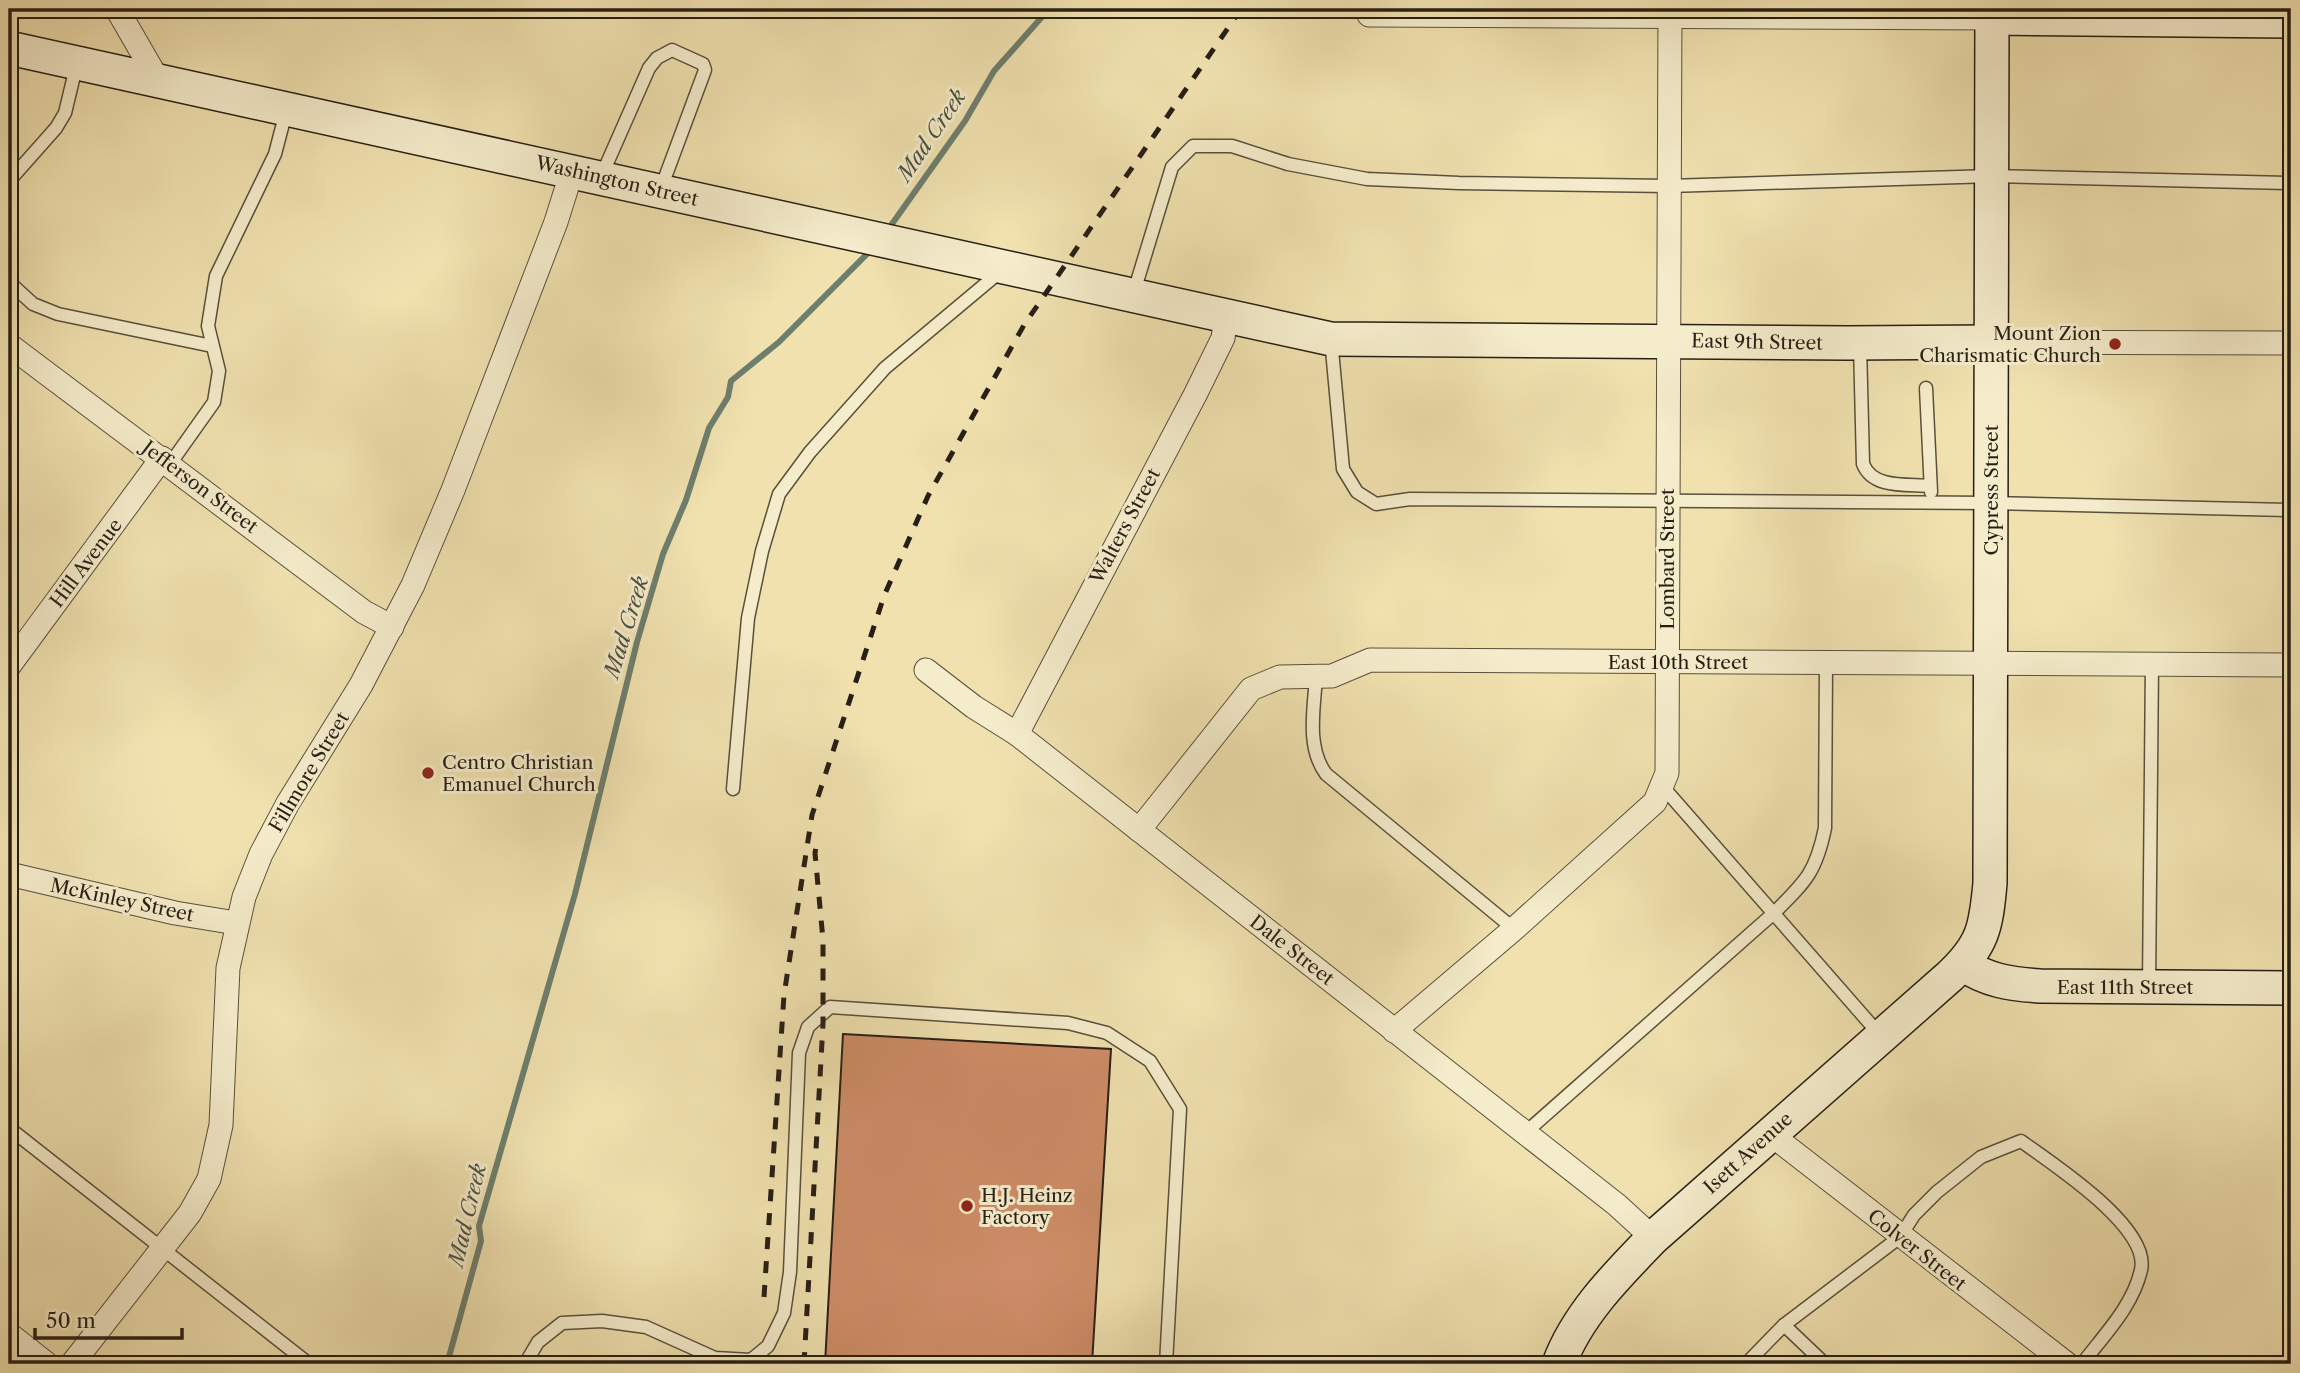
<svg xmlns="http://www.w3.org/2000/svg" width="2300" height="1373" viewBox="0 0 2300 1373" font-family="'Libre Caslon Text',serif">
<rect width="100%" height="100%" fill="#f0e1af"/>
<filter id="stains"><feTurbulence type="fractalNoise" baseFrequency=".00286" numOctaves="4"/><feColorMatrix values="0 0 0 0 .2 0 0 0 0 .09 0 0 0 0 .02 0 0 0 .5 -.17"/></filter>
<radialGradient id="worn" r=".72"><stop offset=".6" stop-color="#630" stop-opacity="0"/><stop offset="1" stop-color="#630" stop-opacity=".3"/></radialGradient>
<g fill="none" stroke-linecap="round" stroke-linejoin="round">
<!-- stream -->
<g stroke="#6d7e6d" stroke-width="6">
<path d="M887,231L965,121L994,71L1049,9"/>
<path d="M447,1364L481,1241L479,1226L575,894L637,642L663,554L686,500L709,428L728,397L731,381L779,342L871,250"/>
</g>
</g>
<!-- building -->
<path fill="#cd8c67" stroke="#271f15" stroke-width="2" d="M843,1034L1111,1049L1092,1364H825Z"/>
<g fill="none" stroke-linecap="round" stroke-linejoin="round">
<defs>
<g id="lane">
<path d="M601,177L649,68L657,58L672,50L703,64L705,70L660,191"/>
<path d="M9,181L56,128L65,113L77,63"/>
<path d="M9,282L33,304L58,314L212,346"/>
<path d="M1133,295L1172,167L1193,146H1232L1288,164L1367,179L1459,183L1669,186L1992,176L2291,183"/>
<path d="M1331,339L1343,469L1357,492L1376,504L1410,499L1990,503L2291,510"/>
<path d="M1860,345L1863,464C1873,489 1906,484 1930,486"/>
<path d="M1926,388L1931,492"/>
<path d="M170,464L214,402L219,371L208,326L216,276L275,154L286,112"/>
<path d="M1316,677C1314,709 1306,747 1326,774L1514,929"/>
<path d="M1663,787L1880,1035"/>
<path d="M733,789L748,618L762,551L779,494L810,452L885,368L1001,271"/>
<path d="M2149,987L2152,662"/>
<path d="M9,1128L309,1364"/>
<path d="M1525,1133L1775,912C1806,881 1816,872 1825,828L1826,663"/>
<path d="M1784,1325L1825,1364"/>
<path d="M525,1364L538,1342L562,1323L602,1321L646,1327L715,1358L751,1360L768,1346L784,1313L790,1272L799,1053L808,1027L830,1007L1068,1023L1107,1033L1150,1061L1180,1109L1166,1364"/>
<path d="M1746,1364L1784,1325L1900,1237L1914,1215L1937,1192L1981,1157L2021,1141C2051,1163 2151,1227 2141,1270C2133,1306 2104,1335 2082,1364"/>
</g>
<g id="street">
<path d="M117,9L158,80"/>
<path d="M1369,15L1992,18"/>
<path d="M1992,342L2291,343"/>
<path d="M9,345L364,612L392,627"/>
<path d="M9,666L162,458"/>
<path d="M926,670L974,707L1017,734L1617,1205L1653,1238"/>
<path d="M1017,734L1195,395L1223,338L1226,316"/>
<path d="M1139,830L1251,689L1280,677L1332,676L1370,660L2291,665"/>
<path d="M9,874L175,913L236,923"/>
<path d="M1394,1031L1514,929L1655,802L1667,773L1670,9"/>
<path d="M1769,1133L2067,1364"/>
<path d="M9,1334L47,1364"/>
<path d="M72,1364L190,1213L209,1179L221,1125L228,968L244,897L261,854L288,803L361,685L413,585L453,490L556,222L572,171"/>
</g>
<g id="secondary">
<path d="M1992,18L2291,21"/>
<path d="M9,48L1331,339L1848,343L1992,342"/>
<path d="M1963,964C1987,981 2011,984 2040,986L2291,988"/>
<path d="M1559,1364C1577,1315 1617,1275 1653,1238L1950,976C1983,945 1986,928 1990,883L1992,9"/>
</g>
</defs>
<!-- lane casing -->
<use href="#lane" stroke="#59503c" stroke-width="15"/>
<!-- street casing -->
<use href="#street" stroke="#59503c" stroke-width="25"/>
<!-- secondary casing -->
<use href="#secondary" stroke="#271f15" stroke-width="36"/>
<!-- lane -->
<use href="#lane" stroke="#f5eccb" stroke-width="12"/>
<!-- street -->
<use href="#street" stroke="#f5eccb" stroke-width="23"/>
<!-- secondary -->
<use href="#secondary" stroke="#f5eccb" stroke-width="33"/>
<!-- rail -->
<g stroke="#271f15" stroke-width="5" stroke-dasharray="12 12" stroke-linecap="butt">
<path d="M764,1297L784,995L812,815L884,596L928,496L1024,325L1241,9"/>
<path d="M804,1364L823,1024V940L815,853L817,841"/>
</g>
</g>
<!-- markers -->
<g fill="#8f2418" stroke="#f5eccb" stroke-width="2.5">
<circle cx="2115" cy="344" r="7"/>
<circle cx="428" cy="773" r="7"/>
<circle cx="967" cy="1206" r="7"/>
</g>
<g text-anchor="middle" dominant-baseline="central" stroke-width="6" stroke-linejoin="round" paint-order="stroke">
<!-- street labels -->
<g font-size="19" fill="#271f15" stroke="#f5eccb">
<text transform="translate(617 181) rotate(13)">Washington Street</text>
<text transform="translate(1757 342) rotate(1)">East 9th Street</text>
<text transform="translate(200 487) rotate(37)">Jefferson Street</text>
<text transform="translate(1991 490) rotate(-90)">Cypress Street</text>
<text transform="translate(1125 526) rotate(-62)">Walters Street</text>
<text transform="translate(1667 559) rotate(-90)">Lombard Street</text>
<text transform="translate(86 563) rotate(-53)">Hill Avenue</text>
<text x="1678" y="662">East 10th Street</text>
<text transform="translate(309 772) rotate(-59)">Fillmore Street</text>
<text transform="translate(122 900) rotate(12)">McKinley Street</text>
<text transform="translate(1292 950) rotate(38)">Dale Street</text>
<text x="2125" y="987">East 11th Street</text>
<text transform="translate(1748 1153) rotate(-42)">Isett Avenue</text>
<text transform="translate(1917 1250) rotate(38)">Colver Street</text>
</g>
<!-- poi labels -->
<g font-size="19" fill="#271f15" stroke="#f5eccb" text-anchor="start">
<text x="2101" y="333" text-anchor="end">Mount Zion<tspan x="2101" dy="22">Charismatic Church</tspan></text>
<text x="442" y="762">Centro Christian<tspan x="442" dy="22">Emanuel Church</tspan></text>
<text x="981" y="1195">H.J. Heinz<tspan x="981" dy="22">Factory</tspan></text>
</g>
<!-- water labels -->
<g font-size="21" font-style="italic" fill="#4a4f41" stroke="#f5eccb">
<text transform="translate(931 135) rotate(-56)">Mad Creek</text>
<text transform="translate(626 627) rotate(-73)">Mad Creek</text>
<text transform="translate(467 1215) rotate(-77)">Mad Creek</text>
</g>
</g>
<!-- margin -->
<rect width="2300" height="1373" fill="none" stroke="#f0e1af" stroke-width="35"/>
<rect x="10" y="10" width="2279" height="1352" fill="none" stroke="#271f15" stroke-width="3.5"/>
<rect x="18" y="18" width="2265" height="1338" fill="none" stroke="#271f15" stroke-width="2"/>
<!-- scale -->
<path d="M35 1328v10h147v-10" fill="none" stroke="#271f15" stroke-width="3.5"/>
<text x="46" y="1328" font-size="21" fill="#271f15" stroke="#f5eccb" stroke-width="5" paint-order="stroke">50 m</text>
<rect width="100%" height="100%" filter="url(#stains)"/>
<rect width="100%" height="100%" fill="url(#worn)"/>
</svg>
